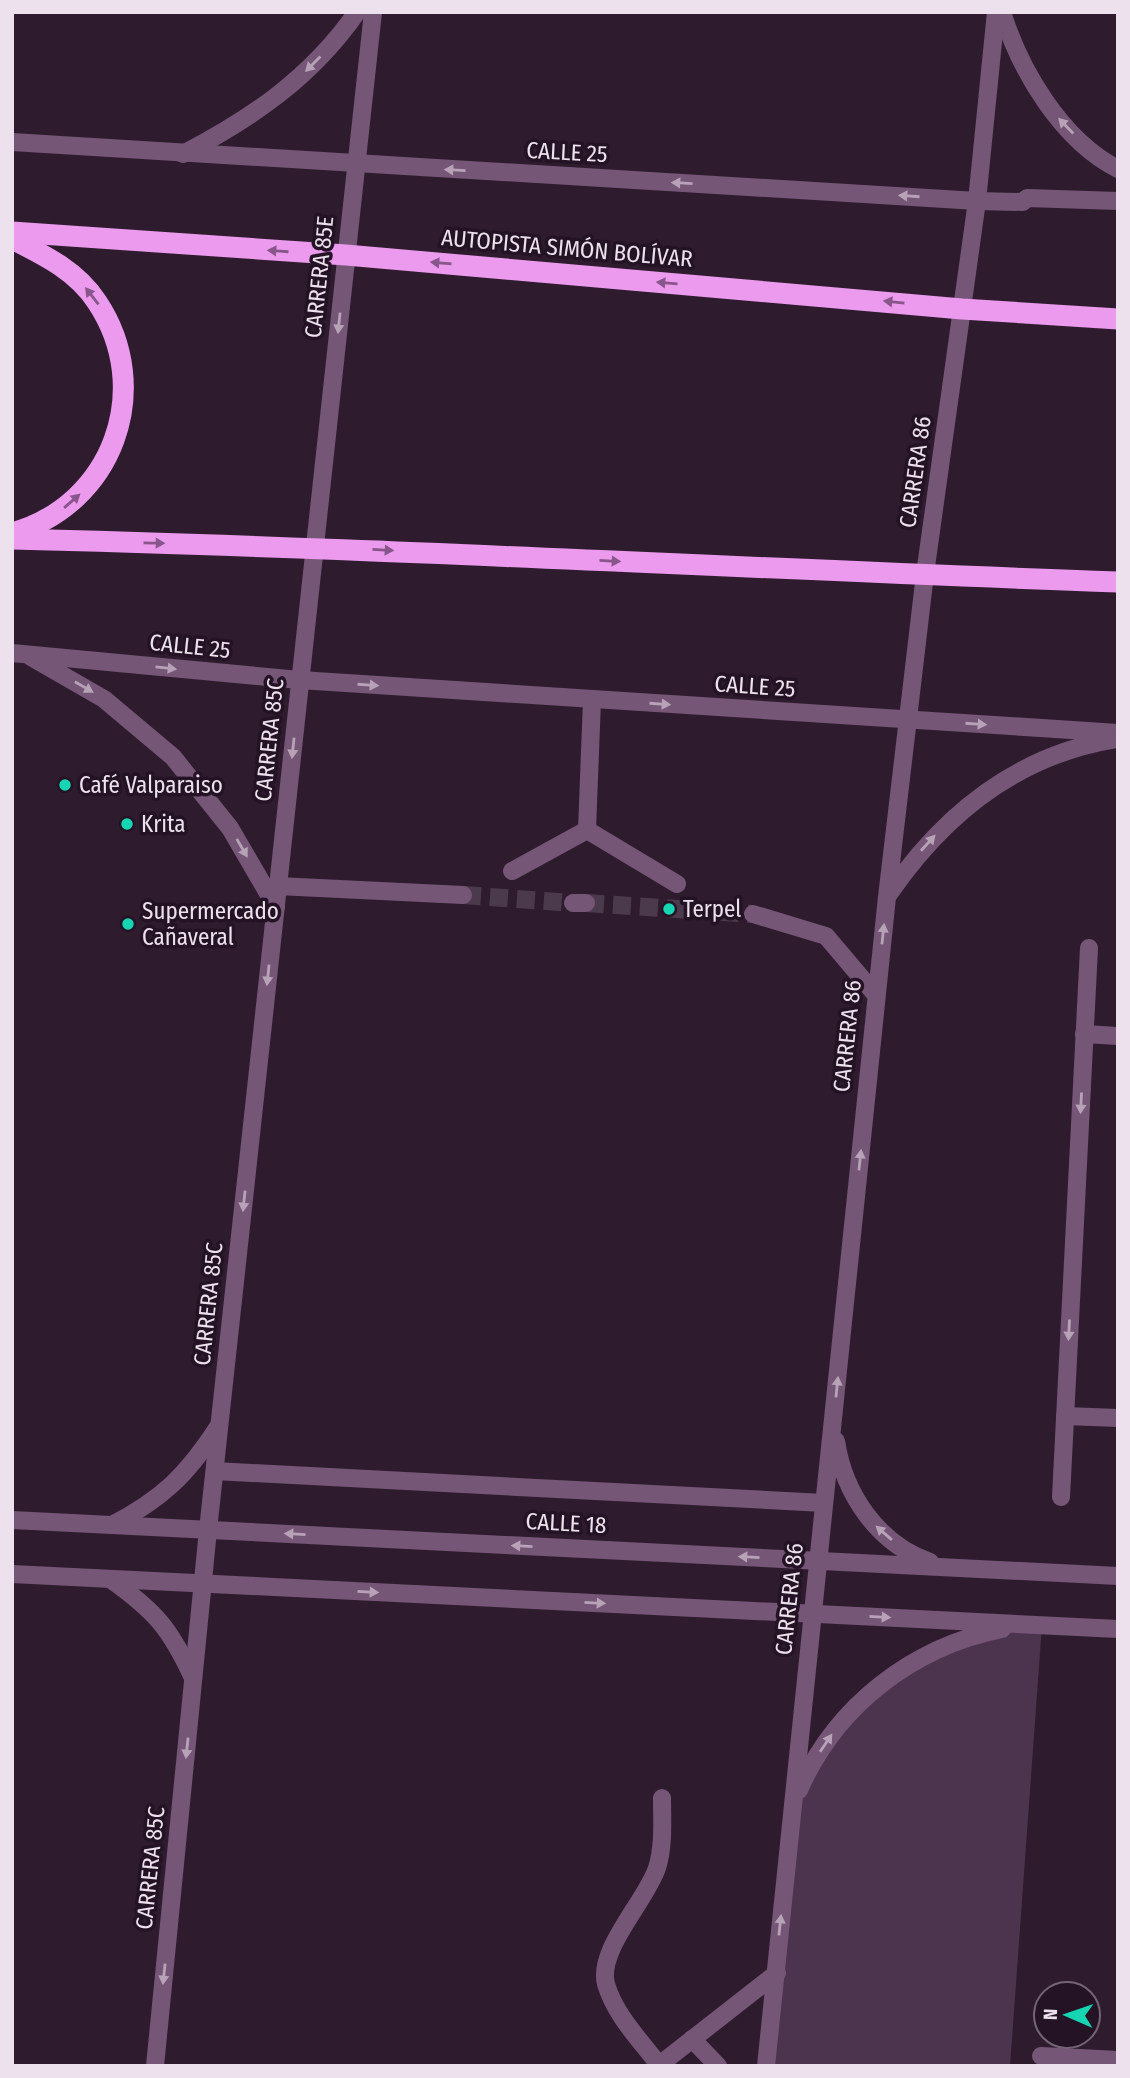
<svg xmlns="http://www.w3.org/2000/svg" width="1130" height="2078" viewBox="0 0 1130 2078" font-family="'Fira Sans Condensed',sans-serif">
<rect width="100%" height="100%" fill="#2e1c2e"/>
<!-- green -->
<path fill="#4d344e" d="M1042,1625L1010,2066H766L794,1803L850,1712L962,1639Z"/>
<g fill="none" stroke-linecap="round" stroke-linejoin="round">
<!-- minor-tunnel -->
<g stroke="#4b3a4b" stroke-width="18" stroke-dasharray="18 9" stroke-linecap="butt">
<path d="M463,895L573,903"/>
<path d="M586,903L753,914"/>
</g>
<!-- minor -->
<g stroke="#765677" stroke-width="18">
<path d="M1002,12C1020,70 1061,140 1118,169"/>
<path d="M12,142L977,201L1023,202L1027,198L1118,201"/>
<path d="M183,154C252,118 311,78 357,12"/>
<path d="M12,653L300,680L1118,733"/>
<path d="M31,657L104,699L173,757L230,828L276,907"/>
<path d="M587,830L592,700"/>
<path d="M512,871L587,830L677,884"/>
<path d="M278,886L463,895"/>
<path d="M889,894C944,814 1017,755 1116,739"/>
<path d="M573,903H586"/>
<path d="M753,914L826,936L876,995"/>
<path d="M1084,1034L1118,1036"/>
<path d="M1065,1416L1118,1418"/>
<path d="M836,1441C844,1494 878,1544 930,1562"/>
<path d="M215,1471L824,1503"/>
<path d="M1061,1497L1089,948"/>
<path d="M12,1520L1118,1576"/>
<path d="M112,1525C162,1499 187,1475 218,1427"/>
<path d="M12,1574L1118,1629"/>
<path d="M110,1579C155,1611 170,1628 193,1678"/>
<path d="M799,1790C836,1706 912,1647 1002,1629"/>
<path d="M692,2039L718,2066"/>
<path d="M1041,2056L1118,2060"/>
<path d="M659,2065C640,2040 615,2015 606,1984C597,1950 646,1901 657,1868C664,1846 662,1820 662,1798"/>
<path d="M155,2066L208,1530L373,12"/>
<path d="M658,2066L777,1973"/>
<path d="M766,2066L887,897L925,574L977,201L996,12"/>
</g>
<!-- highway -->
<g stroke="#eb9aee" stroke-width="21">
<path d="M12,232L346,255L962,309L1118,319"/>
<path d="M12,239C44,255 77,271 97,302C155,389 113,505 12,533"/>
<path d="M12,539C381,548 749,569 1118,582"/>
</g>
</g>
<!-- one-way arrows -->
<defs><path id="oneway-solid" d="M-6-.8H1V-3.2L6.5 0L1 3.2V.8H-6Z" transform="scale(1.75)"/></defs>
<g fill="#b7a2b8">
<use href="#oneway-solid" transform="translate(313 64) rotate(135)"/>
<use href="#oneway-solid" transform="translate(1066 126) rotate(-134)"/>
<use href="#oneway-solid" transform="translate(455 170) rotate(-177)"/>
<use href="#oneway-solid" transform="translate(682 183) rotate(-177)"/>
<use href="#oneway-solid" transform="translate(909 196) rotate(-176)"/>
<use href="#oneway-solid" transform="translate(339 323) rotate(96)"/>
<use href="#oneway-solid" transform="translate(166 668) rotate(6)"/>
<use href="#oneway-solid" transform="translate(368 685) rotate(4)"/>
<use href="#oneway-solid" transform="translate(84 687) rotate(30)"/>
<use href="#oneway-solid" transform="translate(660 704) rotate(4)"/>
<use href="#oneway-solid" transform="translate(976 724) rotate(4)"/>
<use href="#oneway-solid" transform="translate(293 748) rotate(96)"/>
<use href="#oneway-solid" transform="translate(928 843) rotate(-48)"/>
<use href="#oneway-solid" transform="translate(242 848) rotate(60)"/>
<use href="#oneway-solid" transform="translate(883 934) rotate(-84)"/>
<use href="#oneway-solid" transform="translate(268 975) rotate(96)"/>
<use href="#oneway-solid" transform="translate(1081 1103) rotate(93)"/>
<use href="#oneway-solid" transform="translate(860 1160) rotate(-84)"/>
<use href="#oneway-solid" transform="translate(244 1201) rotate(96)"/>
<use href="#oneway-solid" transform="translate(1069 1330) rotate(93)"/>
<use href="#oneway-solid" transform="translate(837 1387) rotate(-84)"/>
<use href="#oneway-solid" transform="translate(884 1533) rotate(-139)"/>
<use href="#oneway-solid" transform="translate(295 1534) rotate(-177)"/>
<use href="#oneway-solid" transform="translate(522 1546) rotate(-177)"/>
<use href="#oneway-solid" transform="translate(749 1557) rotate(-177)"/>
<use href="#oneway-solid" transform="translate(368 1592) rotate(3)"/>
<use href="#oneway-solid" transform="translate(595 1603) rotate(3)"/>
<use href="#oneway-solid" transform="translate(880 1617) rotate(3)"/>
<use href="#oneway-solid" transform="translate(826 1743) rotate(-56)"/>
<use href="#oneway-solid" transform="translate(187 1748) rotate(96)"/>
<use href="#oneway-solid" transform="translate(780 1925) rotate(-84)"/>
<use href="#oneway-solid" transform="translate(164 1974) rotate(96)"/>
</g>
<g fill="#88568a">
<use href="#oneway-solid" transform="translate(278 251) rotate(-176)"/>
<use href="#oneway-solid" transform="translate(441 263) rotate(-175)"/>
<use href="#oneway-solid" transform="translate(667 283) rotate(-175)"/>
<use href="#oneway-solid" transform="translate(92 296) rotate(-128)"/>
<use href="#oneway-solid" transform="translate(894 302) rotate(-174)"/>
<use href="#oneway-solid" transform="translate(72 501) rotate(-41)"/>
<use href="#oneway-solid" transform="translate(154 543) rotate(1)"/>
<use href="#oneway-solid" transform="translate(383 550) rotate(3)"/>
<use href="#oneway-solid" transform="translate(610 561) rotate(3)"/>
</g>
<!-- markers -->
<g fill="#17d5b3" stroke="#241325" stroke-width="2.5">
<circle cx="65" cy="785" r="7"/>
<circle cx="127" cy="824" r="7"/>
<circle cx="669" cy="909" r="7"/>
<circle cx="128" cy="924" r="7"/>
</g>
<g text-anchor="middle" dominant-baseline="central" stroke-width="7" stroke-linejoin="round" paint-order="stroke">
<!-- street labels -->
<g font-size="23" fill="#ede1ed" stroke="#241325">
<text transform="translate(567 152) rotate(3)">CALLE 25</text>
<text transform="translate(567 248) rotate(5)">AUTOPISTA SIMÓN BOLÍVAR</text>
<text transform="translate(319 277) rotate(-84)">CARRERA 85E</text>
<text transform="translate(915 472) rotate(-82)">CARRERA 86</text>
<text transform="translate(190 646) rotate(6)">CALLE 25</text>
<text transform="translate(755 686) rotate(4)">CALLE 25</text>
<text transform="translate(269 740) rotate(-84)">CARRERA 85C</text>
<text transform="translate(847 1036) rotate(-84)">CARRERA 86</text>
<text transform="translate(208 1304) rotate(-84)">CARRERA 85C</text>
<text transform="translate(566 1523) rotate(3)">CALLE 18</text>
<text transform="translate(789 1599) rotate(-84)">CARRERA 86</text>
<text transform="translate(150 1868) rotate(-84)">CARRERA 85C</text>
</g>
<!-- poi labels -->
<g font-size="23" fill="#ede1ed" stroke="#241325" text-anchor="start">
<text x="79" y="785">Café Valparaiso</text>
<text x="141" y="824">Krita</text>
<text x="683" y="909">Terpel</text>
<text x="142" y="911">Supermercado<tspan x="142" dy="26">Cañaveral</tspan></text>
</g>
</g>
<!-- border -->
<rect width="1130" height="2078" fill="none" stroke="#ede1ed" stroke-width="28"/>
<!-- north arrow -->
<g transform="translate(1067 2015) rotate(272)"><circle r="33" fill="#241325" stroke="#746575" stroke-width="2"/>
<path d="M0-5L12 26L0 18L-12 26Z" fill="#17d5b3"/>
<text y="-10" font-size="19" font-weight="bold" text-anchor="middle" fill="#ede1ed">N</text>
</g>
</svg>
